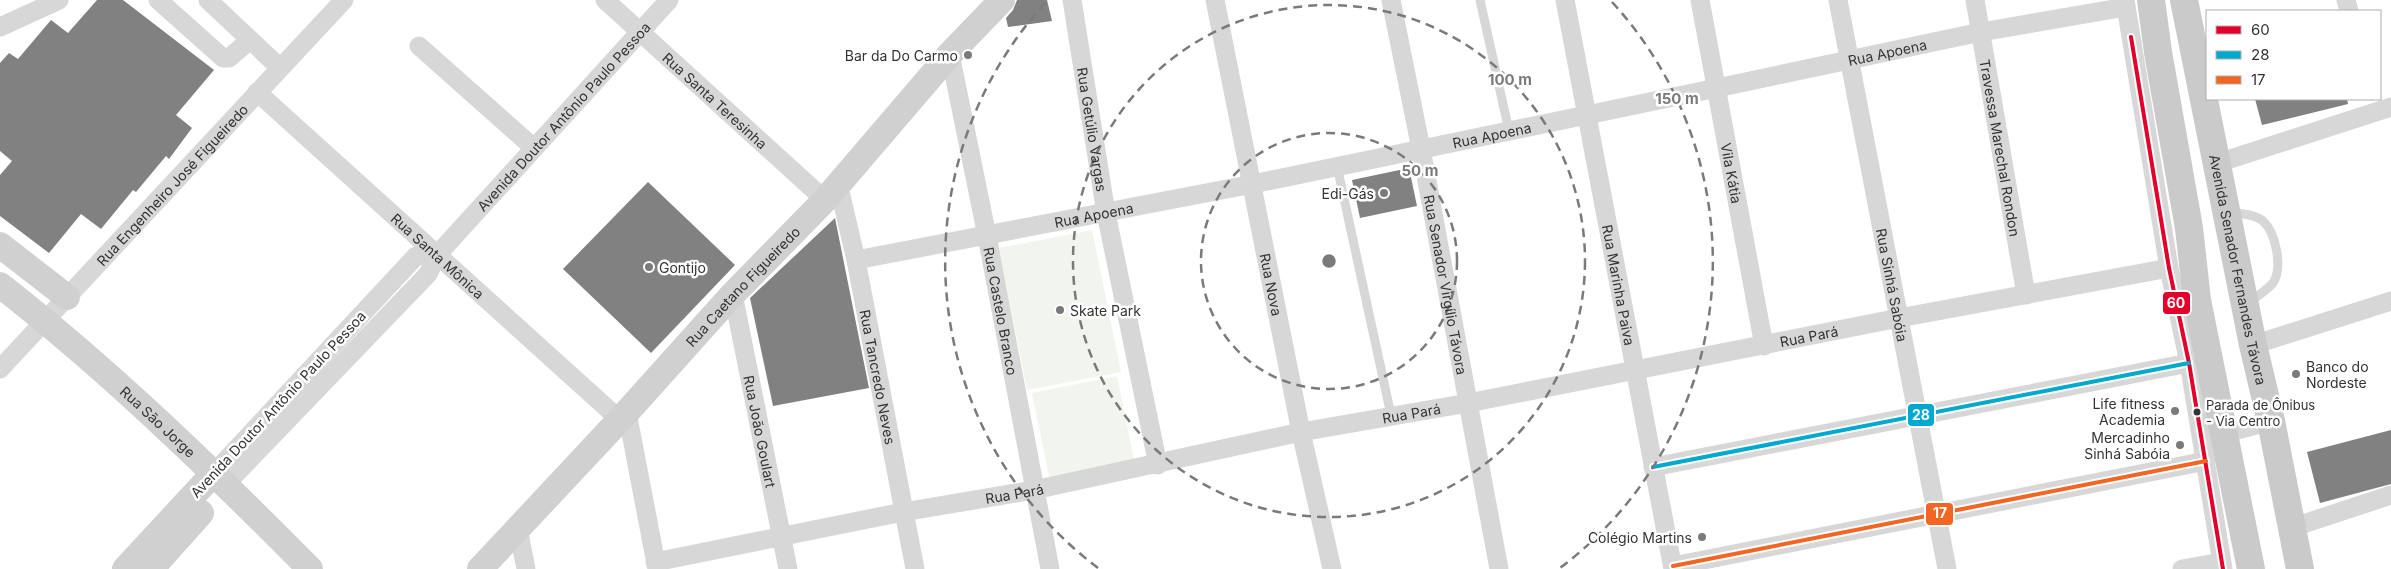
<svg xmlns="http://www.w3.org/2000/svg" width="2391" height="569" viewBox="0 0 2391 569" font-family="Inter,sans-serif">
<rect width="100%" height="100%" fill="#fff"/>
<!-- grass -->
<g fill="#f1f5ed">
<path d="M1092,230L1121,372L1027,390L999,248Z"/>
<path d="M1117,376L1135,465L1050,481L1032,393Z"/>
</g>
<!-- building -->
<g fill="#818181">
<path d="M97,0H123L214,70L176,115L192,128L169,159L166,156L136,192L133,190L101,229L81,214L49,253L0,216V175L12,161L0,151V63L9,53L18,59L51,20L68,33Z"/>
<path d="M1017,0H1047L1052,21L1008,27L1006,18L1013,10Z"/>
<path d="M2255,99H2347L2348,104L2262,125Z"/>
<path d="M1409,168L1417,206L1360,218L1352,180Z"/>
<path d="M648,182L735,265L651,353L563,269Z"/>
<path d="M835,218L869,388L773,406L750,298Z"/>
<path d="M2391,430V484L2320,503L2307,452Z"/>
</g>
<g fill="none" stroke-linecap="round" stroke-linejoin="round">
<!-- lane -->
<g stroke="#d7d7d7" stroke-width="9">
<path d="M1480,0L1509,131"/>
<path d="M1337,166L1391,415"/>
<path d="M2230,212C2240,214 2255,214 2263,221C2276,233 2283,268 2273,283C2267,290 2256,297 2249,303"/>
</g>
<!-- street -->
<g stroke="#d7d7d7" stroke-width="19">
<path d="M158,0L223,58H229L250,40"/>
<path d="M208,0L279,67"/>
<path id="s1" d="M605,0L825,200"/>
<path id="s2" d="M1072,0L1106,213L1158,465"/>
<path id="s3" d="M1215,0L1301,432L1332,569"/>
<path id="s4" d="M1391,0L1421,149L1499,569"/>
<path id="s5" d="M1565,0L1673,569"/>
<path id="s6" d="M1700,0L1764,346"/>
<path id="s7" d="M1838,0L1947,569"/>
<path id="s8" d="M1975,0L2026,295"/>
<path d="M2125,0L2169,268L2189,363L2223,569"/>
<path d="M2346,0L2349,11"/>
<path d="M0,27L59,0"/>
<path d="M419,46L534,148"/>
<path id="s9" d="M950,54L987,236L1050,569"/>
<path id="s10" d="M257,92L619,419"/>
<path d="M2218,163L2391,107"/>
<path id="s11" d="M838,183L856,260L915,569"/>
<path id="s12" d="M856,260L1253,184L1717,88L1981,32L2126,7"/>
<path id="s13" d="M733,294L788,569"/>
<path d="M2253,345L2391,301"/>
<path id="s14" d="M0,369L344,0"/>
<path d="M627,412L657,569"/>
<path d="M2222,434L2271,421"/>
<path d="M1653,467L2189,363"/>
<path d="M214,473L416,256L438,254"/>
<path id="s15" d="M226,484L428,274L438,254L669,0"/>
<path d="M518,528L526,569"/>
<path d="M2291,528L2391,495"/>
<path id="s16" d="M655,562L903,512L1034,490L1301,432L1468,403L1899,318L2169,268"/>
<path d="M1673,566L2206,461"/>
<path d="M2182,569L2221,562"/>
</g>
<!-- secondary -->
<g stroke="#d0d0d0" stroke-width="26">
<path d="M0,245L67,297"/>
<path id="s17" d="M0,285C110,371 212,470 310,569"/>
<path d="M125,569L214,473"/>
<path d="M151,569L201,513"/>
<path id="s18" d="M480,569L627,412L733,294L825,200L950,54L1002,0"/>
</g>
<!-- primary -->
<g stroke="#cacaca" stroke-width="28">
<path d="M2151,0L2158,52L2189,228L2197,300L2251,569"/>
<path id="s19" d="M2184,0L2253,345L2271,421L2300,569"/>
</g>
<defs>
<path id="bus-1" d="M2131,37L2169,268L2189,363L2223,569"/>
<path id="bus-2" d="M1653,467L2189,363"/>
<path id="bus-3" d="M1673,566L2206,461"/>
</defs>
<!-- bus-1 casing -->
<use href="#bus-1" stroke="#fff" stroke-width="8"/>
<!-- bus-2 casing -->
<use href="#bus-2" stroke="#fff" stroke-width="8"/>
<!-- bus-3 casing -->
<use href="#bus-3" stroke="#fff" stroke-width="8"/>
<!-- bus-1 -->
<use href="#bus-1" stroke="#e4002b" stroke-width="4"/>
<!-- bus-2 -->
<use href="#bus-2" stroke="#00a9ce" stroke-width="4"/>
<!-- bus-3 -->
<use href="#bus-3" stroke="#f26522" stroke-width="4"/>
</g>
<!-- distance rings -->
<g fill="none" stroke="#7a7a7a" stroke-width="2.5" stroke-dasharray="9 6">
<circle cx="1329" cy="261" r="128"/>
<circle cx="1329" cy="261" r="256"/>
<path d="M1098 568A384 384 0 0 1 1046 2M1612 2A384 384 0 0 1 1560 568"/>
</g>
<!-- markers -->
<g fill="#7a7a7a" stroke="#fff" stroke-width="2">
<circle cx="968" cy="55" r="5"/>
<circle cx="1384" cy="193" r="5"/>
<circle cx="649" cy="267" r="5"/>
<circle cx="1060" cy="310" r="5"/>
<circle cx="2296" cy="374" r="5"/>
<circle cx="2175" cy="411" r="5"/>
<circle cx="2180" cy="445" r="5"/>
<circle cx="1702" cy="537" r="5"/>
</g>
<circle fill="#333" stroke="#fff" stroke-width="2" cx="2197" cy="412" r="4.5"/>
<g text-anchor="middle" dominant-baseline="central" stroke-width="5" stroke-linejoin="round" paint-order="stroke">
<!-- bus labels -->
<g font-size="13" fill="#333" stroke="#fff" text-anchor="start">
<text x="2206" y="405">Parada de Ônibus<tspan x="2206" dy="16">- Via Centro</tspan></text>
</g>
<!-- street labels -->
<g font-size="14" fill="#333" stroke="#fff">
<text stroke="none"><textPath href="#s12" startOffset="1052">Rua Apoena</textPath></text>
<text stroke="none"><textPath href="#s1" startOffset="149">Rua Santa Teresinha</textPath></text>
<text stroke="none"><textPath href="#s15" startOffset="500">Avenida Doutor Antônio Paulo Pessoa</textPath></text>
<text stroke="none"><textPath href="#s2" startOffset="131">Rua Getúlio Vargas</textPath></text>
<text stroke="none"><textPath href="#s12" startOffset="648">Rua Apoena</textPath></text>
<text stroke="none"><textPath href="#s8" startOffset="150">Travessa Marechal Rondon</textPath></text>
<text stroke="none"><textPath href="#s6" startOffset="176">Vila Kátia</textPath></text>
<text stroke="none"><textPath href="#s14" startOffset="252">Rua Engenheiro José Figueiredo</textPath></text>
<text stroke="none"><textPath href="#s12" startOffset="242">Rua Apoena</textPath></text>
<text stroke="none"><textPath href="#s10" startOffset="244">Rua Santa Mônica</textPath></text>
<text stroke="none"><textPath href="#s19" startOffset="275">Avenida Senador Fernandes Távora</textPath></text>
<text stroke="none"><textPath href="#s4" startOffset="290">Rua Senador Virgílio Távora</textPath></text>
<text stroke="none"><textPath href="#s7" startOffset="290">Rua Sinhá Sabóia</textPath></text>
<text stroke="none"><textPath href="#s3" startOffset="290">Rua Nova</textPath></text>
<text stroke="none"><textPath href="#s5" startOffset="290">Rua Marinha Paiva</textPath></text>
<text stroke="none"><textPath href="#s18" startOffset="386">Rua Caetano Figueiredo</textPath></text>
<text stroke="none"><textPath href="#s9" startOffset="262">Rua Castelo Branco</textPath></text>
<text stroke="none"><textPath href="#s16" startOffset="1176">Rua Pará</textPath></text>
<text stroke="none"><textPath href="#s11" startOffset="198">Rua Tancredo Neves</textPath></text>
<text transform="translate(278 404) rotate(-47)">Avenida Doutor Antônio Paulo Pessoa</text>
<text stroke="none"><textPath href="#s16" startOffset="771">Rua Pará</textPath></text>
<text stroke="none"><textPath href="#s17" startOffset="209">Rua São Jorge</textPath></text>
<text stroke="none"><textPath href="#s13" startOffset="140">Rua João Goulart</textPath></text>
<text stroke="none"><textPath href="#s16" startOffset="366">Rua Pará</textPath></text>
</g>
<!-- poi labels -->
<g font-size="14" fill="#333" stroke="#fff" text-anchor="end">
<text x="958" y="55">Bar da Do Carmo</text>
<text x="1374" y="193">Edi-Gás</text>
<text x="659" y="267" text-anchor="start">Gontijo</text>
<text x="1070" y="310" text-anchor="start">Skate Park</text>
<text x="2306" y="366" text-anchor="start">Banco do<tspan x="2306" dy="16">Nordeste</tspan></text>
<text x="2165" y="403">Life fitness<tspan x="2165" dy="16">Academia</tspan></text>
<text x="2170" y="437">Mercadinho<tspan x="2170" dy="16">Sinhá Sabóia</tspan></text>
<text x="1692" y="537">Colégio Martins</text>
</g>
</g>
<circle cx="1329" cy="261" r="8" fill="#7a7a7a" stroke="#fff" stroke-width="2.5"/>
<g font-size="15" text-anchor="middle" font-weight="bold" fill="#7a7a7a" stroke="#fff" stroke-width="5" stroke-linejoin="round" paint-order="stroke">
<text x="1510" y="85">100 m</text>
<text x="1677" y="104">150 m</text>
<text x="1420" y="176">50 m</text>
</g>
<g stroke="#fff" stroke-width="2">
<rect x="2162" y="291" width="29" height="24" rx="5" fill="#e4002b"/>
<rect x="1907" y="403" width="28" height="24" rx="5" fill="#00a9ce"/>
<rect x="1925" y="502" width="29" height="24" rx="5" fill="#f26522"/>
</g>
<g font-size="14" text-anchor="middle" font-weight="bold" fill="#fff">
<text x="2176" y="308">60</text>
<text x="1921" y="420">28</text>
<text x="1940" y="518">17</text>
</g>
<!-- legend -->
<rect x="2206" y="10" width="175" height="90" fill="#ffffff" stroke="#adadad"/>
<rect x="2216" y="26" width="25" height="8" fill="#e4002b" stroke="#adadad"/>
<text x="2251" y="35" font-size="15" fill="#333333">60</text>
<rect x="2216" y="51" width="25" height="8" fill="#00a9ce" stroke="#adadad"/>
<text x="2251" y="60" font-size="15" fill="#333333">28</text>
<rect x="2216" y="76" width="25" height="8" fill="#f26522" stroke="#adadad"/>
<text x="2251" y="85" font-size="15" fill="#333333">17</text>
</svg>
